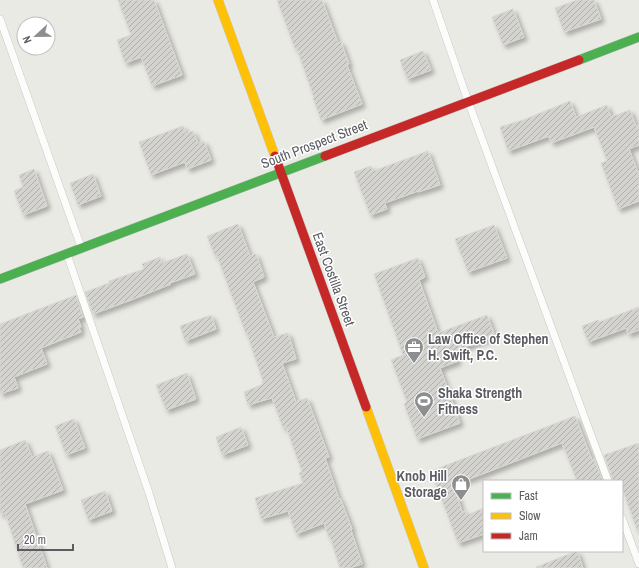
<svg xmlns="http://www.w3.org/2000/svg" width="639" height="568" viewBox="0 0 639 568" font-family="'Archivo Narrow',sans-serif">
<defs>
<pattern id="building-hatch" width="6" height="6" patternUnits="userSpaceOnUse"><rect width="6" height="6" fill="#d4d3cf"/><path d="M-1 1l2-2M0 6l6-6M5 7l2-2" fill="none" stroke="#afaeab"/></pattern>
<filter id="shadow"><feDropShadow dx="3.5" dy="3.5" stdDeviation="2" flood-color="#0004"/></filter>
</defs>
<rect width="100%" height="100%" fill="#eaeae4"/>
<!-- building -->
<g fill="url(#building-hatch)" stroke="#d9d8d4" filter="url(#shadow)">
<path d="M118,0H154L182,75L152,86L141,57L125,63L117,40L131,35Z"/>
<path d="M277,0H322L338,43L341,42L349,64L347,65L362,104L321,120L313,98H314L297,49H295Z"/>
<path d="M577,0H594L601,19L564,32L555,8Z"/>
<path d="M513,9L524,37L503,45L492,17Z"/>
<path d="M423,51L431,70L407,79L400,60Z"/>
<path d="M570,101L576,117L607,105L611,117L630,110L636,126L639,125V145L629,149L639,175V201L618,209L601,163L607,161L594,127L551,143L549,136L508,151L500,127L523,120Z"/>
<path d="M183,126L186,134L193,131L198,143L204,141L211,160L187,169L185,162L151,175L139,142Z"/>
<path d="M428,151L440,185L418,192V191L385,203L387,209L370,215L354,172L371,166L373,171Z"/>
<path d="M34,169L47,206L23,215L14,191L23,187L19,175Z"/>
<path d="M93,174L101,196L78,205L70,183Z"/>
<path d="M238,224L250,256L256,254L264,277L253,282L274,337L288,333L296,359L282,363L296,402L307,398L329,457L325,458L339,499L340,498L352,529L351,530L362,564L350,568H340L330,537L329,538L324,523L296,534L288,511L261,519L255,498L303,483L299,473L302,472L286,427L283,428L272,398L268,399L248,405L244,392L263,384L262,382L263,381L247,334H246L217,256H215L207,236Z"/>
<path d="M494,225L507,258L468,272L455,239Z"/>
<path d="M187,254L195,274L170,283L171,284L131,300L93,314L85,292L109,283V281L144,269L142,264L160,257L162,263Z"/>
<path d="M418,258L425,277L419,280L438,333L487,315L495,336L454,351L458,361L440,368L460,423L417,439L404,404L407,402L391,360L403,355L374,274Z"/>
<path d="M76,295L83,317L78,319L81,327L79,328L81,332L41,348L47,364L14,377L18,388L0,394V324Z"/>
<path d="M639,307V330L628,334L626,328L588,342L582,326L598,320L599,322Z"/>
<path d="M211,315L216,329L185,341L180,326Z"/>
<path d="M187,373L196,399L166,410L156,385Z"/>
<path d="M575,416L592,460L594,459L603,481H577L562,443L454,485L462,512L465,511L467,515L484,508V534L458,543L431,471Z"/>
<path d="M74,419L85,448L66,455L55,426Z"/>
<path d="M241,427L248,445L222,455L216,437Z"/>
<path d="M25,440L32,457L48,451L63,490L25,504L47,568H23L5,513L0,514V450Z"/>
<path d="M639,443V530H637L622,488V481H613L604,455Z"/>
<path d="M105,491L112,511L88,520L81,500Z"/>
<path d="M577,551L583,568H536V567Z"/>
</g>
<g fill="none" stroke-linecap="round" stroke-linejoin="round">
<defs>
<g id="lane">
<path d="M433,0L468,101L608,481"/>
<path d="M0,19L81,247"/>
<path d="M67,254L149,493L172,568"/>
<path d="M622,518L639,564"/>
</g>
<g id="fast">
<path d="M579,60L639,37"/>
<path d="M0,279L325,156"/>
</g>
<g id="slow">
<path d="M218,0L275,156"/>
<path d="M366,407L424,568"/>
</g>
<g id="jam">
<path d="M275,156L366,407"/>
<path d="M325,156L579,60"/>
</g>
</defs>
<!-- lane casing -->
<use href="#lane" stroke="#c7c8c6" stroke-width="8"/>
<!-- fast casing -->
<use href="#fast" stroke="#c5c6c5" stroke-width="10"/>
<!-- slow casing -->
<use href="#slow" stroke="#c5c6c5" stroke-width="10"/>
<!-- jam casing -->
<use href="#jam" stroke="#c5c6c5" stroke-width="10"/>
<!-- lane -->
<use href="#lane" stroke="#fcfcfb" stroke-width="7"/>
<!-- fast -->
<use href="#fast" stroke="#4caf50" stroke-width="9"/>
<!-- slow -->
<use href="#slow" stroke="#ffc107" stroke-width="9"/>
<!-- jam -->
<use href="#jam" stroke="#c62828" stroke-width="9"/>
</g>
<!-- icons -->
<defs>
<symbol id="office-pin" viewBox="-11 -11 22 30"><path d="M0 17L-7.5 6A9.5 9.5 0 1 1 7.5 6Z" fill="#8c8e90" stroke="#fff"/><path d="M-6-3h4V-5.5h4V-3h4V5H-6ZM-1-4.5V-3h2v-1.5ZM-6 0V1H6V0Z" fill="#fff"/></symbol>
<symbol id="stadium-pin" viewBox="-11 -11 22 30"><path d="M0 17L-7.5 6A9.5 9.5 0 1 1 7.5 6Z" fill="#8c8e90" stroke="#fff"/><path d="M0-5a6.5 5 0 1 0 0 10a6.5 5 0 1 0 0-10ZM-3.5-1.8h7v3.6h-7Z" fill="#fff"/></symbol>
<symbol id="shop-pin" viewBox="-11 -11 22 30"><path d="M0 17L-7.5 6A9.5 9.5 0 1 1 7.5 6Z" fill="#8c8e90" stroke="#fff"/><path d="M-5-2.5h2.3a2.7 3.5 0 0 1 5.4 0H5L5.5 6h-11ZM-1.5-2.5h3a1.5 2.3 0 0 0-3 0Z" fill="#fff"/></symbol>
</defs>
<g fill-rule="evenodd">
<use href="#office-pin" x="403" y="336" width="22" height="30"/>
<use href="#stadium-pin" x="413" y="390" width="22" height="30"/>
<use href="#shop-pin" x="450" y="473" width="22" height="30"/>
</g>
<g text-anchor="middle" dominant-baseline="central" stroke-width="3" stroke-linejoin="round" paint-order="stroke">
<!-- street labels -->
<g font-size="14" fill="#5a5c62" stroke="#fff">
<text transform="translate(314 144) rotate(-21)">South Prospect Street</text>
<text transform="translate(334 279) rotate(70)">East Costilla Street</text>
</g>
<!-- poi labels -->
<g font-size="14" font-weight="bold" fill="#5a5c62" stroke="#fff" text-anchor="start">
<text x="428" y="339">Law Office of Stephen<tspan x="428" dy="16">H. Swift, P.C.</tspan></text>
<text x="438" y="393">Shaka Strength<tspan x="438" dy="16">Fitness</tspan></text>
<text x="447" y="476" text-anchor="end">Knob Hill<tspan x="447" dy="16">Storage</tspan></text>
</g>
</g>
<!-- legend -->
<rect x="483" y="480" width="140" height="72" fill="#ffffff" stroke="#bdbec0"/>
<rect x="491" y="493" width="20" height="6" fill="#4caf50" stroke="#bdbec0"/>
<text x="519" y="500" font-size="12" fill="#5a5c62">Fast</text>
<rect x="491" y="513" width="20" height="6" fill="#ffc107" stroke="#bdbec0"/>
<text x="519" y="520" font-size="12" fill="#5a5c62">Slow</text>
<rect x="491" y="533" width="20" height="6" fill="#c62828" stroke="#bdbec0"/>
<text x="519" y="540" font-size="12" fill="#5a5c62">Jam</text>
<!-- north arrow -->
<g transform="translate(36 36) rotate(248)"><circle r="19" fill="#ffffff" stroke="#bdbec0"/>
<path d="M0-3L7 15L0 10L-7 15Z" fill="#8c8e90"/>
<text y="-6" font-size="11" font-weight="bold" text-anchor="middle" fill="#5a5c62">N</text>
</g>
<!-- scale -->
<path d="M18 544v6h55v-6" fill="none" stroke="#5a5c62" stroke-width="2"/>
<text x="24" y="544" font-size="12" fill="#5a5c62" stroke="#ffffff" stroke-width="3" paint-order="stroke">20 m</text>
</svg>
